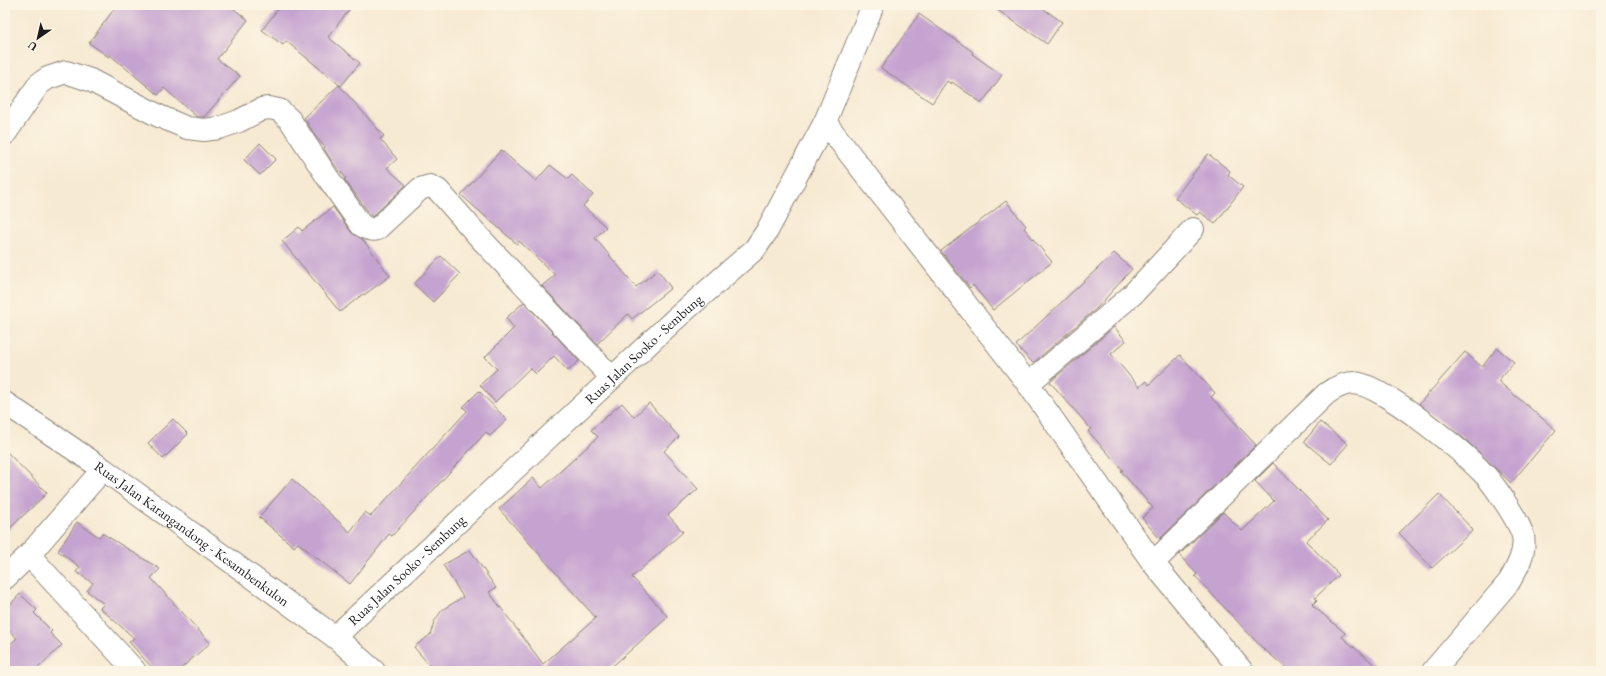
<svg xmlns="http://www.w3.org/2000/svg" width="1606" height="676" viewBox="0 0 1606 676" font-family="'EB Garamond',serif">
<rect width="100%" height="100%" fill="#fcf5e5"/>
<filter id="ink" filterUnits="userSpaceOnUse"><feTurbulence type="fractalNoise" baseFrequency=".025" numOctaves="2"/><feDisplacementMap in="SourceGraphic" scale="8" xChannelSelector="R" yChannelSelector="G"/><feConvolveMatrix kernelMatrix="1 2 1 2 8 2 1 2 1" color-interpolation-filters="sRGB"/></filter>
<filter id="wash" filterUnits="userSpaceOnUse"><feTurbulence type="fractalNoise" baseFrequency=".012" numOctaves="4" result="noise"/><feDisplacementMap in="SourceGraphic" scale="16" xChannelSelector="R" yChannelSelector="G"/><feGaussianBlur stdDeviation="0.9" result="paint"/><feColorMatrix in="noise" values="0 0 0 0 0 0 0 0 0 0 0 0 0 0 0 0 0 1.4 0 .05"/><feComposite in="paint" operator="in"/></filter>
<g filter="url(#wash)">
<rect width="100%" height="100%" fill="#f7ead3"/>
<g id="blocks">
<!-- building -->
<g fill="#c5a3d0">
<path d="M117,5H229L248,20L217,59L240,76L204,117H197L164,88L158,95L110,55L109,57L89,43Z"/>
<path d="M281,5H353L328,37L360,63L341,86L286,41L283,45L262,30Z"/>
<path d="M990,5H1038L1062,22L1047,44Z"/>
<path d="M919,14L973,52L972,54L1002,75L982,103L952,82L951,84L947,81L932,103L881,68Z"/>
<path d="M339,85L384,136L380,139L397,159L387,168L406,185L372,217L344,179L346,178L333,163L324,149L325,147L316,137L304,118Z"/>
<path d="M260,143L276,159L260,175L244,160Z"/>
<path d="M501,150L536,181L550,165L568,179L572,175L593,195L583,206L606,227L595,238L636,287L658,270L671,288L632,319L628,314L597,344L542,286L555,275L519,241L517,244L461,195Z"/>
<path d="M1208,154L1230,171L1228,175L1243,187L1215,224L1200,212L1197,215L1175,198Z"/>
<path d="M1006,201L1026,226L1024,228L1052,262L993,310L973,285L970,288L941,251Z"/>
<path d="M333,207L351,232L363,240L390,276L364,295L363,294L340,312L282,241L299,227L302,231Z"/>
<path d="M1114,253L1132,269L1097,308L1033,363L1016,345Z"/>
<path d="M441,256L460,274L433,302L414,284Z"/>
<path d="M524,302L579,361L568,371L554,356L536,374L530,368L495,402L480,385L497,369L485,357L514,328L506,318Z"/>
<path d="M1114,327L1126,341L1111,354L1139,387L1146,381L1149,385L1180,355L1215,393L1211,397L1256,445L1160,539L1142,518L1153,508L1121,471L1123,470L1088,431L1091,429L1050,382Z"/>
<path d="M1497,348L1514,362L1498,381L1556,430L1511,483L1467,441L1419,404L1465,352L1482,367Z"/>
<path d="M479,391L507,420L490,436L486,432L392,536L389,534L350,584L298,543L294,547L259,517L292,479L350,532L365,512L371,516L467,411L463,407Z"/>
<path d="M622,403L634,417L649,403L679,437L664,451L698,489L668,515L683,532L632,577L668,617L607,671H434L414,647L430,635L434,622L442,610L463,597L443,565L470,550L496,588L489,592L543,664L596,618L499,509L533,478L542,488L598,437L591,430Z"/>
<path d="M173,419L188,434L163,459L148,443Z"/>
<path d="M1320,422L1348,444L1331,464L1304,442Z"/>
<path d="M5,450L47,493L5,533Z"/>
<path d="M1273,463L1328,520L1306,541L1339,575L1315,598L1317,600L1312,605L1345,633L1342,637L1382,671H1290L1265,650V651L1195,576L1197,574L1179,555L1223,512L1242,531L1274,501L1255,481Z"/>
<path d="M1439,494L1473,530L1432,568L1399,533Z"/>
<path d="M77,522L99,537L102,533L160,569L151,578L210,643L178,671H155L129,642L134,638L100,608L104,604L87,591L93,583L76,572L80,567L58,551Z"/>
<path d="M20,594L37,610L34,613L52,631L50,633L62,645L35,671H5V649L17,638L5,627V610Z"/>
</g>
</g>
</g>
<g filter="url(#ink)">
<use href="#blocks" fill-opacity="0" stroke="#8a8378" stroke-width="1"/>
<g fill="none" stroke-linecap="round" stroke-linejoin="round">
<defs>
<g id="minor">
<path d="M825,122L1028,384L1153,563L1242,671"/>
<path d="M5,134L39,84L48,78L66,72L90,80L159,116L187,128L204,130L219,128L239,121L262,109L269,108L279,110L290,120L326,175L361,225C366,228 371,231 377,229L420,189L430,186L438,190L481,239L612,378"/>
<path d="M1028,384L1132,295L1193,229"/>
<path d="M29,555L135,671"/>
<path d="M1153,563L1326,394C1334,388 1343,383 1354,383C1382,384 1463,452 1484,474C1494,484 1520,523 1523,536C1526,552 1517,568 1509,582L1433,671"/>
<path d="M5,578L29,555L103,469"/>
</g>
<g id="major">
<path id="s1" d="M5,403L103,469L335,637L374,671"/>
<path id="s2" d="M335,637L674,320L755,249L767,231L825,122L873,5"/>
</g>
</defs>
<!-- minor casing -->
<use href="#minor" stroke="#8a8378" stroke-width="24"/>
<!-- major casing -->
<use href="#major" stroke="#8a8378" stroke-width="24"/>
<!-- minor -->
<use href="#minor" stroke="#fff" stroke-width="22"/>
<!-- major -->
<use href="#major" stroke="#fff" stroke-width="22"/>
</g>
</g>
<g text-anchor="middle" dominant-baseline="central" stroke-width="3.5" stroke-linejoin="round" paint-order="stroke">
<!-- street labels -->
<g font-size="14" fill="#1c1c1c" stroke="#fcf5e5">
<text stroke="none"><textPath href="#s2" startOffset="422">Ruas Jalan Sooko - Sembung</textPath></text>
<text stroke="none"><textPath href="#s1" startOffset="228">Ruas Jalan Karangandong - Kesambenkulon</textPath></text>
<text stroke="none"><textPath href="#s2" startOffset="98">Ruas Jalan Sooko - Sembung</textPath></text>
</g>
</g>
<!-- margin -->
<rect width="1606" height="676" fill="none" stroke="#fcf5e5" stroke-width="20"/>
<!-- north arrow -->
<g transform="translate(38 38) rotate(214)" stroke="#fcf5e5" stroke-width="3" paint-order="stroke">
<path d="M0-3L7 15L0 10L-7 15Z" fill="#1c1c1c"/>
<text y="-6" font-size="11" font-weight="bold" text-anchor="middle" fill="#1c1c1c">U</text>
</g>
</svg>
